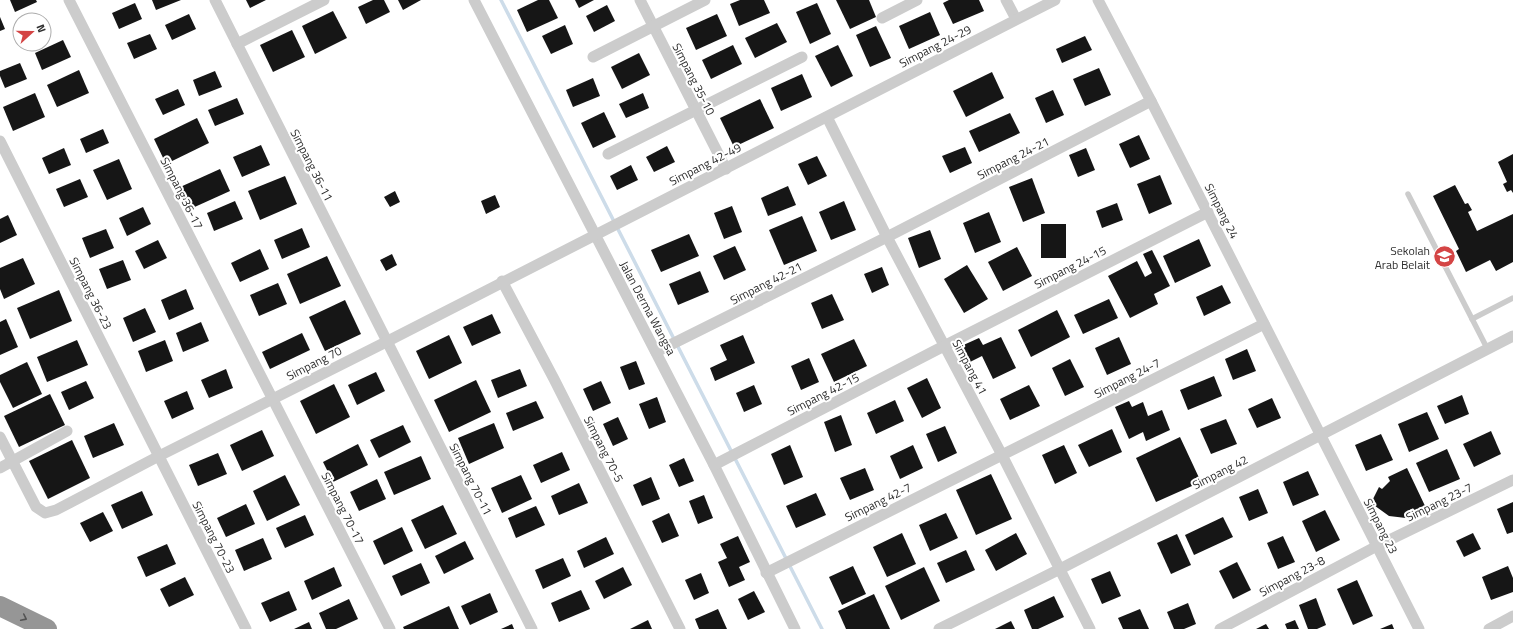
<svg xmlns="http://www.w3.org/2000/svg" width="1513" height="629" viewBox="0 0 1513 629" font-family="'Titillium Web',sans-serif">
<rect width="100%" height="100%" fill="#fff"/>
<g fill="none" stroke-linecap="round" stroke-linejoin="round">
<!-- stream -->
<path stroke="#cddce9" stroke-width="3.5" d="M501,0L822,629"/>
</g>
<!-- building -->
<g fill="#161616">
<path d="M10,0H36L37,2L15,12Z"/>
<path d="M152,0H181L156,10Z"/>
<path d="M246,0H266L250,8Z"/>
<path d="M373,0H384L390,12L366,24L358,7Z"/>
<path d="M398,0H421L403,10Z"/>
<path d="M538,0H549L558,18L527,32L517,10Z"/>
<path d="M575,0H594L579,8Z"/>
<path d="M740,0H764L770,13L739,26L730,4Z"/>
<path d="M836,0H869L876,17L850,29Z"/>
<path d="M949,0H979L984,11L953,24L943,3Z"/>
<path d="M135,3L142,19L119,29L112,13Z"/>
<path d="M817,3L831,34L810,44L796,12Z"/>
<path d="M607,5L615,21L594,32L586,16Z"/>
<path d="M333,11L347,38L315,54L302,26Z"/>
<path d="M930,12L940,35L909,49L899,26Z"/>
<path d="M189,14L196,29L172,40L165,25Z"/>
<path d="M717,14L727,36L696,50L686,28Z"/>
<path d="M0,17L5,29L0,31Z"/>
<path d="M777,23L787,42L755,58L745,38Z"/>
<path d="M565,25L573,44L551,54L542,36Z"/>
<path d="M876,26L891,58L870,67L856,35Z"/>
<path d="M292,30L305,57L273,72L260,45Z"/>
<path d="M150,34L157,49L134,59L127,43Z"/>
<path d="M1085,36L1092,50L1062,63L1056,49Z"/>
<path d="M63,40L71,57L42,70L35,53Z"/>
<path d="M733,45L742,64L711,79L702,60Z"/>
<path d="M838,45L853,76L831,87L815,56Z"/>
<path d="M639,53L650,75L622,89L611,67Z"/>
<path d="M20,63L27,79L5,88L0,76V71Z"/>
<path d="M1099,68L1111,95L1085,106L1073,79Z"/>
<path d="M79,70L89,93L57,107L47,85Z"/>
<path d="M215,71L222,87L199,96L193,80Z"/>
<path d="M992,72L1004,98L966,117L953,91Z"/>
<path d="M802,74L812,97L781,111L771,88Z"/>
<path d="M593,78L600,96L573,107L566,90Z"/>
<path d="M178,89L185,105L163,115L155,99Z"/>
<path d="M1053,90L1064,115L1046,123L1035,98Z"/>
<path d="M35,93L45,117L13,131L3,107Z"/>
<path d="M643,93L649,108L626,118L619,104Z"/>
<path d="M237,98L244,114L215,126L208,110Z"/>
<path d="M760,99L774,128L734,147L720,118Z"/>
<path d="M604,112L616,137L593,148L581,123Z"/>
<path d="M1010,113L1020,133L979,152L969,131Z"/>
<path d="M197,118L209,143L166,164L154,139Z"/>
<path d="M103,129L109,143L86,153L80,139Z"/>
<path d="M1139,135L1150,159L1130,168L1119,144Z"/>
<path d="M261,145L270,165L242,177L233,157Z"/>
<path d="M667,146L675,162L654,172L646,157Z"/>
<path d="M965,147L972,163L950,173L942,156Z"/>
<path d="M64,148L71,165L49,174L42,158Z"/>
<path d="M1086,148L1095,170L1078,177L1069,155Z"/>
<path d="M1513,154V193L1511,190L1507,192L1503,184L1507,182L1498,162Z"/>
<path d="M817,156L827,176L808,185L798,164Z"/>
<path d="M119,159L132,189L107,200L93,170Z"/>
<path d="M631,165L638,180L617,190L610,176Z"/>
<path d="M220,169L230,191L188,210L178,188Z"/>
<path d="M1160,175L1172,204L1149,214L1137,184Z"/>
<path d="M285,176L297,204L260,220L248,191Z"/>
<path d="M1032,178L1045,213L1023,222L1009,187Z"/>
<path d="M80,179L88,197L64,207L56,189Z"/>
<path d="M1455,185L1465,204L1468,203L1472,210L1468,212L1477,231L1513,214V262L1496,271L1490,260L1466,272L1456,251L1459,249L1433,196Z"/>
<path d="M788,186L796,205L768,216L761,198Z"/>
<path d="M395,191L400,202L390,207L384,197Z"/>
<path d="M495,195L500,207L486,214L481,201Z"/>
<path d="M235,201L243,219L214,231L207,213Z"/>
<path d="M844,201L856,230L831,240L819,212Z"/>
<path d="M1117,203L1123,220L1102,228L1096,211Z"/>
<path d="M732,206L742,232L724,239L714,213Z"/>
<path d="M143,207L151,224L127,236L119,218Z"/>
<path d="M989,212L1001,242L975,253L963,223Z"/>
<path d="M8,215L17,235L0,243V219Z"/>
<path d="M802,216L817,251L784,265L769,230Z"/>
<rect x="1041" y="224" width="25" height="34"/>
<path d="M302,228L310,247L282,259L274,240Z"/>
<path d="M106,229L114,248L90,258L82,238Z"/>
<path d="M930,230L941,259L919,268L908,238Z"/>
<path d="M689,234L699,256L661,272L651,250Z"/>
<path d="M1199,239L1211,266L1175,283L1163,256Z"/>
<path d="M158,240L167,258L144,269L135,251Z"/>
<path d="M735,246L746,270L724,280L713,256Z"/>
<path d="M1017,247L1032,276L1003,291L988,262Z"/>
<path d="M260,249L269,269L240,282L231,263Z"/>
<path d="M1152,250L1170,286L1154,294L1158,304L1130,318L1108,276L1137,261L1145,277L1152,273L1143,254Z"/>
<path d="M392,254L397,265L386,271L380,260Z"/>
<path d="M327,256L341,286L300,304L287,274Z"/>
<path d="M23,258L35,284L4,299L0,289V268Z"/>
<path d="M123,260L131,280L107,289L99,269Z"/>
<path d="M967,265L988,299L964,313L944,279Z"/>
<path d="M882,267L889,285L872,293L864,274Z"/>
<path d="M700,271L709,292L678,305L669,284Z"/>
<path d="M278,283L287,304L259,316L250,295Z"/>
<path d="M1222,285L1231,303L1204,316L1196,297Z"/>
<path d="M186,289L194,309L169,320L161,300Z"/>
<path d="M59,290L72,321L30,339L17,308Z"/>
<path d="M832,294L844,320L822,329L811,303Z"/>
<path d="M1109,299L1118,318L1083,334L1074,315Z"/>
<path d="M345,300L361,334L325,351L309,317Z"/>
<path d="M145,308L156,332L133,342L123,318Z"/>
<path d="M1057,310L1070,337L1031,357L1018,330Z"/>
<path d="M492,314L501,333L472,346L463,327Z"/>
<path d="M6,319L18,347L0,355V322Z"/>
<path d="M201,322L209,341L183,352L176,333Z"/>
<path d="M302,333L310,350L270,369L262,352Z"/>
<path d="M449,335L462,363L429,379L416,351Z"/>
<path d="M743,335L755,363L715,381L710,368L727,360L720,345Z"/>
<path d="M1001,337L1016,368L993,379L982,356L966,364L959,347L979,338L983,345Z"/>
<path d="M1119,337L1131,364L1107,375L1095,348Z"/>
<path d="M854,339L867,366L834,382L821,354Z"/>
<path d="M77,340L88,365L47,382L37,357Z"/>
<path d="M165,340L173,361L146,372L138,351Z"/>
<path d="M1247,349L1256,371L1233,380L1225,359Z"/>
<path d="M809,358L819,382L801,390L791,366Z"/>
<path d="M1070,359L1084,387L1065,396L1052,368Z"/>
<path d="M636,361L645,384L629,390L620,367Z"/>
<path d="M27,362L42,394L13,408L0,382V375Z"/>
<path d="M226,369L233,388L209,398L201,380Z"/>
<path d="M520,369L527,386L498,398L491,380Z"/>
<path d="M376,372L385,391L357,405L348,385Z"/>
<path d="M1214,376L1222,396L1188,410L1180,390Z"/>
<path d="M927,378L941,408L922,418L907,388Z"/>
<path d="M476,380L491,412L449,432L434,400Z"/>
<path d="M86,381L94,398L69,410L61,392Z"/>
<path d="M601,381L611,403L593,411L583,389Z"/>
<path d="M334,384L350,417L316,434L300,401Z"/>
<path d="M754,385L762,404L744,412L736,393Z"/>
<path d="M1029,385L1040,406L1010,420L1000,399Z"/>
<path d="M187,391L194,409L172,419L164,401Z"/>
<path d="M50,394L65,425L19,447L4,416Z"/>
<path d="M1462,395L1469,414L1445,424L1437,406Z"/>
<path d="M657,397L666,422L649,429L639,404Z"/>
<path d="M1272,398L1281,418L1257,428L1248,409Z"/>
<path d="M895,400L904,421L876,434L867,413Z"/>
<path d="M536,401L544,418L513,431L506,413Z"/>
<path d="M1129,401L1132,407L1143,402L1148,416L1162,410L1170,430L1146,441L1143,432L1129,439L1115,407Z"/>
<path d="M1427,412L1439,439L1409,452L1398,424Z"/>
<path d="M841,415L852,445L835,452L824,422Z"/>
<path d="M618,417L628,439L613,446L603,424Z"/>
<path d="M1226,419L1237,444L1211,454L1200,429Z"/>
<path d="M114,423L124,445L93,458L84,436Z"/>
<path d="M494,423L504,448L469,464L458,438Z"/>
<path d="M403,425L411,442L379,458L370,440Z"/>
<path d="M945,426L957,453L938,462L926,434Z"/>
<path d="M1112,429L1122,452L1089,467L1078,445Z"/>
<path d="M262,430L274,456L242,471L230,445Z"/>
<path d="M1491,431L1501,454L1474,467L1463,444Z"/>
<path d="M1381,434L1393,460L1366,471L1355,445Z"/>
<path d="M1180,437L1201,482L1156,502L1136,458Z"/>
<path d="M72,440L90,478L48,499L29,461Z"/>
<path d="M358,444L368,465L333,482L323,462Z"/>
<path d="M790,445L803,477L784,485L771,454Z"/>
<path d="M913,445L923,468L900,479L890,456Z"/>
<path d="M1064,445L1077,473L1055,484L1042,455Z"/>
<path d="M1447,449L1460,479L1429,492L1416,463Z"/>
<path d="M562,452L570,470L541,483L533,465Z"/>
<path d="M218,453L227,474L198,486L189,465Z"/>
<path d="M421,456L431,479L394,495L384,472Z"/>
<path d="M684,458L694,481L679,487L669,465Z"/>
<path d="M865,468L874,490L850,500L840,478Z"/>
<path d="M1407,468L1426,508L1406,518L1389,516L1371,503L1379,487L1382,489L1390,481L1388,477Z"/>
<path d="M1308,471L1319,495L1293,506L1283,482Z"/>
<path d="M991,474L1012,519L976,535L956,490Z"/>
<path d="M285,475L300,505L267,521L253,491Z"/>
<path d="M521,475L532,499L502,513L491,488Z"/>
<path d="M651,477L660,499L642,506L633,485Z"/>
<path d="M377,479L386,499L359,511L350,492Z"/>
<path d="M579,483L588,503L559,515L551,496Z"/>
<path d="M1258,489L1268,513L1249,521L1239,497Z"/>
<path d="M142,491L153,515L122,529L111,505Z"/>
<path d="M816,493L826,515L796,528L786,506Z"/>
<path d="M704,495L713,518L698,524L689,501Z"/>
<path d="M1513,502V532L1507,534L1497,509Z"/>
<path d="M246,504L255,524L226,537L217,518Z"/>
<path d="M443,505L457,534L425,549L411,520Z"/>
<path d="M536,506L545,525L516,538L508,518Z"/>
<path d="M1325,510L1340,540L1316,552L1302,521Z"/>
<path d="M103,512L113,531L90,542L80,523Z"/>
<path d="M669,513L679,536L662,543L652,521Z"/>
<path d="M946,513L958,538L930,551L919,525Z"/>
<path d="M305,515L314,535L285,548L276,528Z"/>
<path d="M1223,517L1233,537L1194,555L1185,535Z"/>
<path d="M402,527L413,551L384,565L373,541Z"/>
<path d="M902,533L916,564L887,577L873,547Z"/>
<path d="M1016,533L1027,554L996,571L985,550Z"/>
<path d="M1473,533L1481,549L1464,557L1456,541Z"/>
<path d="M1177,534L1191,565L1171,574L1157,543Z"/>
<path d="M738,536L750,562L739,567L745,580L729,587L718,562L727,558L720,544Z"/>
<path d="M1283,536L1295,562L1278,569L1267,543Z"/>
<path d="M606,537L614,554L584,568L577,551Z"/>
<path d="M263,538L272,559L244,571L235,550Z"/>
<path d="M465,541L474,559L444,574L435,556Z"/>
<path d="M167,544L176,564L146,577L137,557Z"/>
<path d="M966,550L975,570L946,583L937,563Z"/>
<path d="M563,558L571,576L543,589L535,570Z"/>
<path d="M1237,562L1251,590L1233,599L1219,571Z"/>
<path d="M421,563L430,583L401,596L392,576Z"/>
<path d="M853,566L866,594L842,605L829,577Z"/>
<path d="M1508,566L1513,578V592L1491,600L1482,577Z"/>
<path d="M334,567L342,586L312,600L304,581Z"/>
<path d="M623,567L632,585L604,599L595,581Z"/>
<path d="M924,567L940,601L901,620L885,586Z"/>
<path d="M1110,571L1121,596L1102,604L1091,579Z"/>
<path d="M701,573L709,593L694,600L685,580Z"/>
<path d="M185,577L194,595L169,607L160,589Z"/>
<path d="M1357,580L1373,616L1353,625L1337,589Z"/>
<path d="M581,590L590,609L559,622L551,603Z"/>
<path d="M289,591L297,610L270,622L261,603Z"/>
<path d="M754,591L765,612L748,620L738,599Z"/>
<path d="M490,593L498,612L470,625L461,606Z"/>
<path d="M874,594L890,629H846L838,611Z"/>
<path d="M1054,596L1064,617L1038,629H1032L1024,610Z"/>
<path d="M1316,598L1326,625L1317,629H1308L1299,605Z"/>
<path d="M349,599L358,619L336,629H326L319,613Z"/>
<path d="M1188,603L1196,624L1184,629H1174L1167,612Z"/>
<path d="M449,606L459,629H404L403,627Z"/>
<path d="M718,609L727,629H699L695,619Z"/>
<path d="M1140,609L1149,629H1123L1118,618Z"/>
<path d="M648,620L652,629H630Z"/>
<path d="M1295,620L1299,629H1287L1285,624Z"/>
<path d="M1011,621L1015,629H995Z"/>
<path d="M309,622L312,629H294Z"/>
<path d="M512,624L514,629H501Z"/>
<path d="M1266,624L1269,629H1256Z"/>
<path d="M1392,624L1394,629H1380Z"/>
</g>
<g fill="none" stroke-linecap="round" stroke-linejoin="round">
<!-- lane -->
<g stroke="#ccc" stroke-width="5.5">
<path d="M1408,194L1488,350"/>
<path d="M1472,319L1513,298"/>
</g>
<!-- street -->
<g stroke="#ccc" stroke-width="11">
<path d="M69,0L390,629"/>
<path d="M215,0L532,629"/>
<path d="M474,0L714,465L795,629"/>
<path d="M640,0L726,169"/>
<path d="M1006,0L1016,19"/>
<path d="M1098,0L1151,101L1419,629"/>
<path d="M882,18L917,0"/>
<path d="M237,44L324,0"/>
<path d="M593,57L705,0"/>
<path d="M827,117L887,237L1002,455L1090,629"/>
<path d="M0,141L246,629"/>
<path d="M608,154L802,57"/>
<path d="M502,281L554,379L680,629"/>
<path d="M656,352L887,237L1151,101"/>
<path d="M0,437L36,507L45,513L56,510L159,456L386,342L1055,0"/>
<path d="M714,465L944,346L1208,212"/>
<path d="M0,468L67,431"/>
<path d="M766,573L1264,324"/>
<path d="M939,629L1060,569L1513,336"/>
<path d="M1220,629L1377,546L1513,480"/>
<path d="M1489,629L1513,616"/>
</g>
<!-- highway -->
<path stroke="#969696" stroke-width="20" d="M0,606L47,629"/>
</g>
<!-- one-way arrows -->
<defs><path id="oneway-chevron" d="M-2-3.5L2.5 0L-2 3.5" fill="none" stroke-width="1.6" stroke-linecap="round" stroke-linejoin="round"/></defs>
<use stroke="#535353" href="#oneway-chevron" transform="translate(24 618) rotate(26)"/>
<!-- icons -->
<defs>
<symbol id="school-disc" viewBox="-11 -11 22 22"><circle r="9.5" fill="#d44444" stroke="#fff"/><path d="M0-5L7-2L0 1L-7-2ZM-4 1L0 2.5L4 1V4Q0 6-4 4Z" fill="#fff"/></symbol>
</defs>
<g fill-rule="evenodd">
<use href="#school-disc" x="1432" y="244" width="25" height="25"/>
</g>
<g text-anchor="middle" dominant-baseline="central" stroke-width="4" stroke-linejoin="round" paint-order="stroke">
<!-- street labels -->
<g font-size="12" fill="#2f2f2f" stroke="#fff">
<text transform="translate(935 46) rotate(-27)">Simpang 24-29</text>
<text transform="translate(694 79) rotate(63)">Simpang 35-10</text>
<text transform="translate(1013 158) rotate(-27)">Simpang 24-21</text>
<text transform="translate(705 164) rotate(-27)">Simpang 42-49</text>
<text transform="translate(312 165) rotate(63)">Simpang 36-11</text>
<text transform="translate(182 193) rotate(63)">Simpang 36-17</text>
<text transform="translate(1222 211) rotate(63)">Simpang 24</text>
<text transform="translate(1070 267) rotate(-27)">Simpang 24-15</text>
<text transform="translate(766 283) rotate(-27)">Simpang 42-21</text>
<text transform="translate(91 293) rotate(63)">Simpang 36-23</text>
<text transform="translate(648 308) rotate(62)">Jalan Derma Wangsa</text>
<text transform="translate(314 363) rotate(-27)">Simpang 70</text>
<text transform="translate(970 367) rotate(62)">Simpang 41</text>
<text transform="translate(1127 378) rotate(-27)">Simpang 24-7</text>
<text transform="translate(823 394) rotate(-27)">Simpang 42-15</text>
<text transform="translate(604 449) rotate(63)">Simpang 70-5</text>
<text transform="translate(1220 472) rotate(-27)">Simpang 42</text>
<text transform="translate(471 479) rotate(63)">Simpang 70-11</text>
<text transform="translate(878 502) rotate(-26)">Simpang 42-7</text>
<text transform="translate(1439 502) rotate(-26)">Simpang 23-7</text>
<text transform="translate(343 508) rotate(63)">Simpang 70-17</text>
<text transform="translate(1381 526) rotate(63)">Simpang 23</text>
<text transform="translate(214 537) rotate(63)">Simpang 70-23</text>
<text transform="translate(1292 576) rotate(-28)">Simpang 23-8</text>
</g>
<!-- poi labels -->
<g font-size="12" fill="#2f2f2f" stroke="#fff" text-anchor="end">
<text x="1430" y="250">Sekolah<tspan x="1430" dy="14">Arab Belait</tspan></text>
</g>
</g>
<!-- north arrow -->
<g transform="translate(32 32) rotate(69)"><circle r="19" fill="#ffffff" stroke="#acacac"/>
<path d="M0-3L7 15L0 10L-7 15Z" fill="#d44444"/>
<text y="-6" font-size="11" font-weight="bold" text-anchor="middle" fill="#2f2f2f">N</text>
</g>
</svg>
